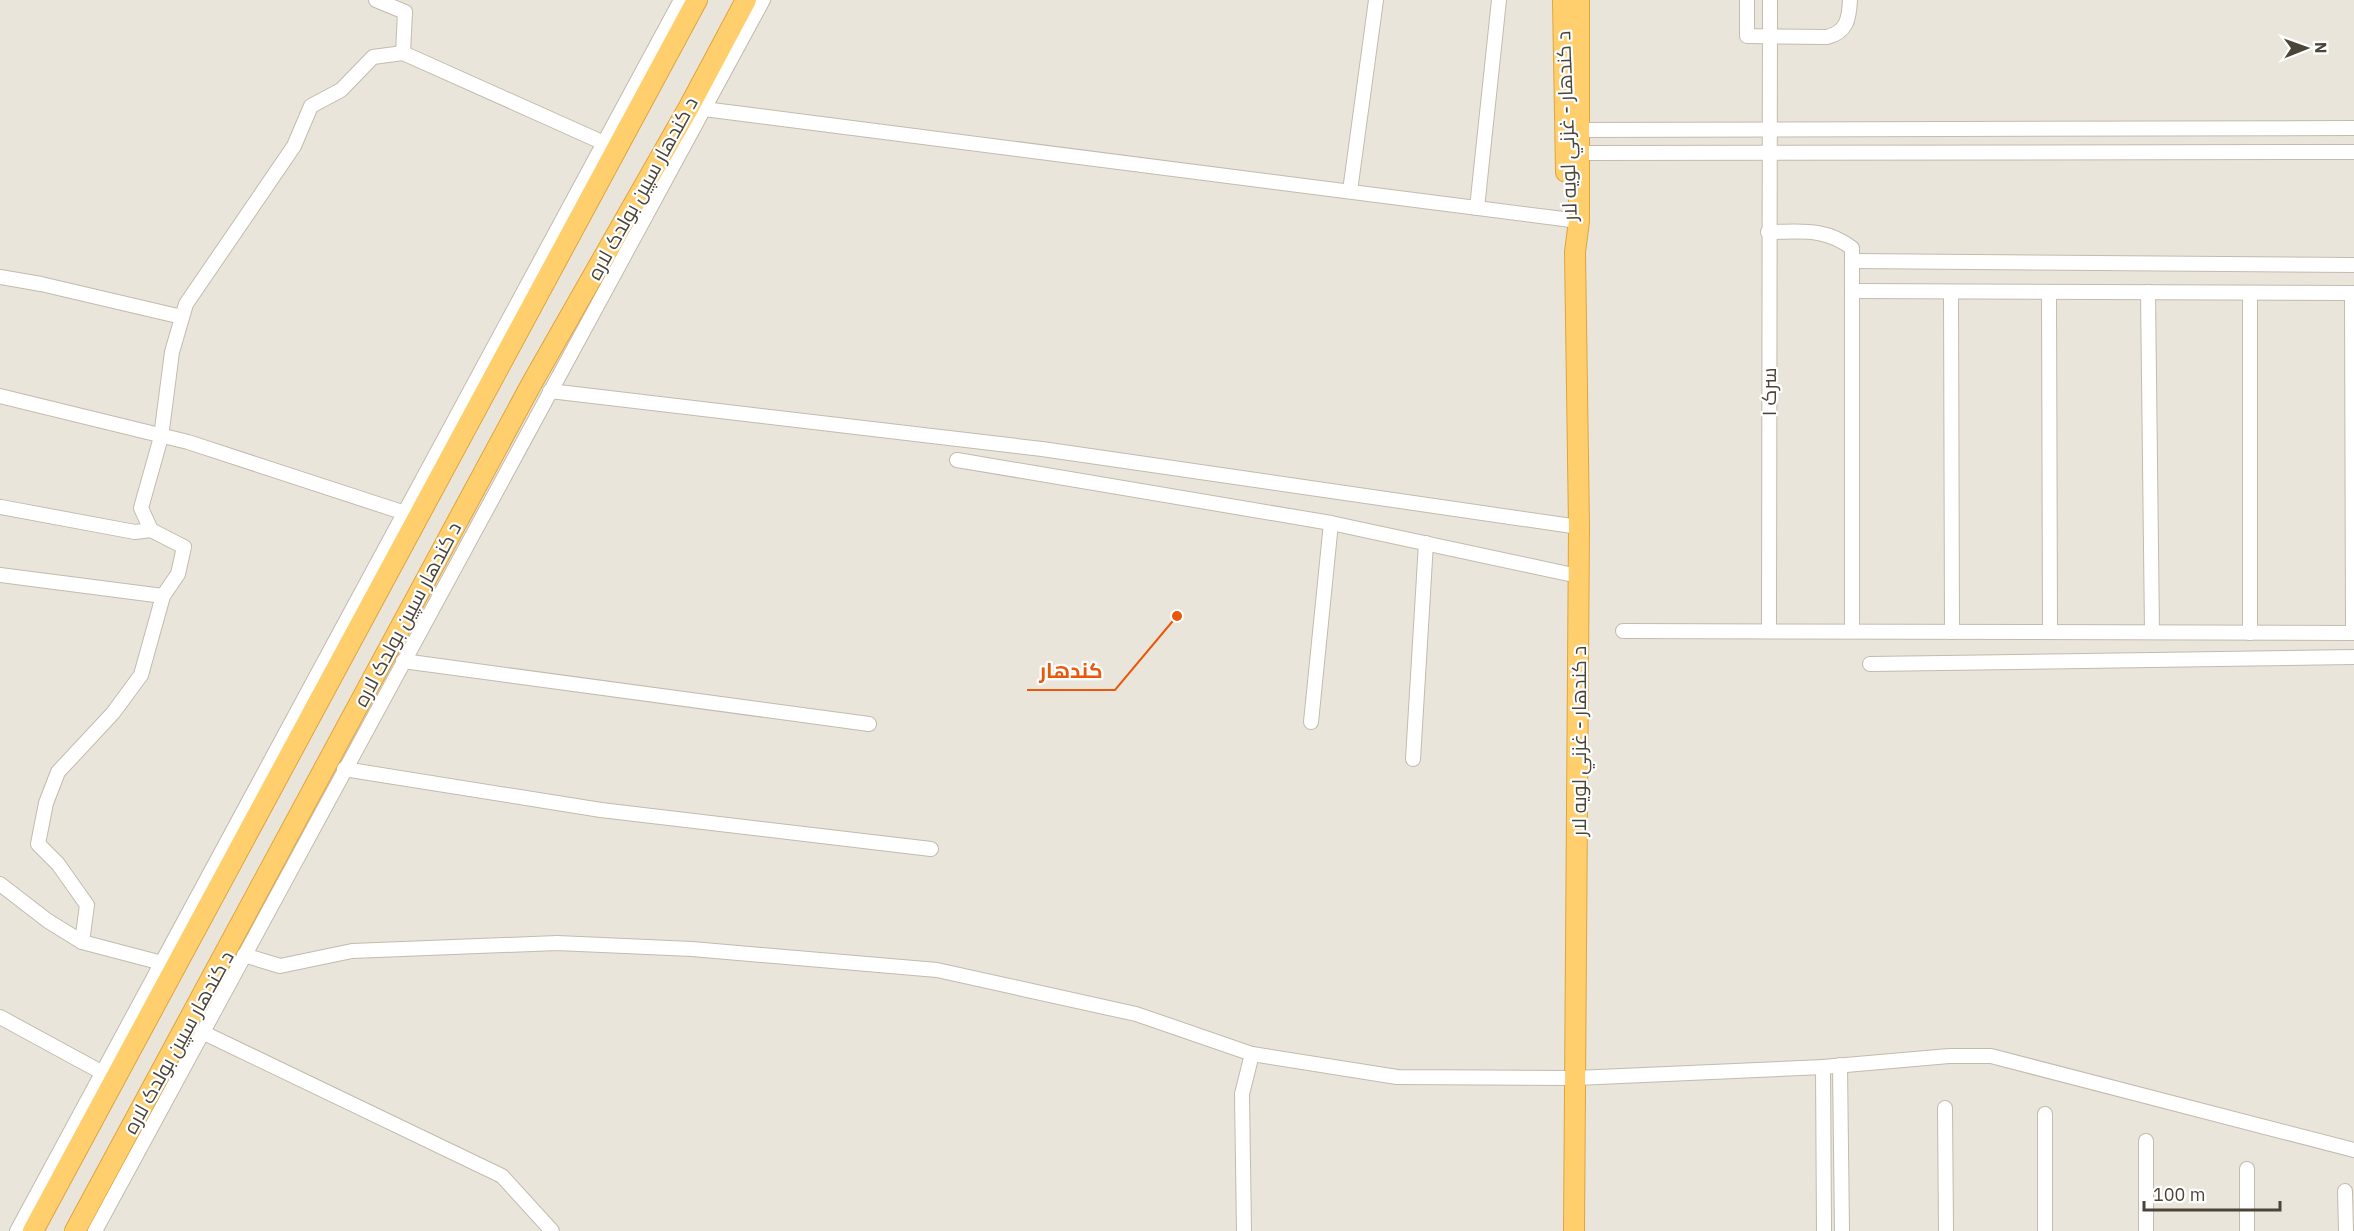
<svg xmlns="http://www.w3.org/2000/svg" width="2354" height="1231" viewBox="0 0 2354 1231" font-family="'IBM Plex Sans',Cairo,sans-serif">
<rect width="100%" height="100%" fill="#f6f3ec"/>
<!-- residential -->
<rect fill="#eae5da" x="0" y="0" width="2354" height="1231"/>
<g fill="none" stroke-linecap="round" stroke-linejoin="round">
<defs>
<g id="minor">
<path d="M376,0L405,12L403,53L604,143"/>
<path d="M1747,0V36L1827,37C1847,32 1849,19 1850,0"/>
<path d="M704,109L1579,221"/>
<path d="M1570,130L2354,128"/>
<path d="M1571,153L2354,152"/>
<path d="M1350,191L1376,0"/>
<path d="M1477,208L1499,0"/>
<path d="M1768,232C1801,232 1824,227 1852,248V631"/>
<path d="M1852,261L2354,265"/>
<path d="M0,277L41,284L182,317"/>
<path d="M1852,291L2354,293"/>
<path d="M1951,292L1952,632"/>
<path d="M2049,292L2050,632"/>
<path d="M2148,292L2152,632"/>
<path d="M2352,293L2353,633"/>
<path d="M550,391L1042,449L1579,527"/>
<path d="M0,396L188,442L405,513"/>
<path d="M957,460L1331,523L1578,576"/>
<path d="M1,507L135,532L151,530"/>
<path d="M0,575L163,596"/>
<path d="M1623,631L2354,633"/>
<path d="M1769,631L1770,0"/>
<path d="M2250,633V293"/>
<path d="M403,661L869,724"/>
<path d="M1870,664L2354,657"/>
<path d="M1311,722L1331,523"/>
<path d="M1413,759L1426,543"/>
<path d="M344,769L601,810L931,849"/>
<path d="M0,884L48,921L82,942L162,963"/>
<path d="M82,942L87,905L58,864L38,844L46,803L58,772L113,713L141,675L163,596L178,574L184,547L151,530L141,508L161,437L172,352L186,304L294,146L311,106L341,90L373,57L403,53"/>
<path d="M244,955L280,966L352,951L557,943L692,949L937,970L1136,1014L1252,1054L1397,1077L1576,1078L1823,1067L1949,1056H1991L2354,1150"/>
<path d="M0,1017L103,1073"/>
<path d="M202,1032L502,1176L552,1231"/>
<path d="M1840,1065L1842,1231"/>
<path d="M1823,1067L1824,1231"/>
<path d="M1945,1108L1946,1231"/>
<path d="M2345,1191L2346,1231"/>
<path d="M17,1231L681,0"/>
<path d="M95,1231L763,0"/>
<path d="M1244,1231L1242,1094L1252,1054"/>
<path d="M2045,1231V1114"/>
<path d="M2146,1231V1141"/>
<path d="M2247,1231V1169"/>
</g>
<g id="highway">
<path d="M1563,0L1566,172"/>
<path d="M33,1231L697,0"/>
<path d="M75,1231L532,383L689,107L746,0"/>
<path d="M1574,1231L1579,527L1575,252L1579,221V0"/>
</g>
</defs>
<!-- minor casing -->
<use href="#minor" stroke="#c2bbae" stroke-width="16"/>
<!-- highway casing -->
<use href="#highway" stroke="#e0a43c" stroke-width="22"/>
<!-- minor -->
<use href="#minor" stroke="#fff" stroke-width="14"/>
<!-- highway -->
<use href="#highway" stroke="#ffcf6e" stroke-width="20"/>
</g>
<g text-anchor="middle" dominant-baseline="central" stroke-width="4.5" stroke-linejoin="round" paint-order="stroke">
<!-- street labels -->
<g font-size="20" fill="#4b4439" stroke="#fff">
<text transform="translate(1566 126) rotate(-92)">د کندهار - غزني لويه لار</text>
<text transform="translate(642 188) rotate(-61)">د کندهار سپین بولدک لاره</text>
<text transform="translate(1768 392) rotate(-90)">سرک ۱</text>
<text transform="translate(407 614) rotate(-62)">د کندهار سپین بولدک لاره</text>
<text transform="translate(1578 741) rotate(-90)">د کندهار - غزني لويه لار</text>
<text transform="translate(178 1042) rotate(-61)">د کندهار سپین بولدک لاره</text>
</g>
</g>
<!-- callouts -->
<path fill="none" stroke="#e8590c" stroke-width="2" d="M1177 616L1115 690H1027"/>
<circle fill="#e8590c" stroke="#fff" stroke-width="2" cx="1177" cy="616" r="6"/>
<g font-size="21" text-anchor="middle" font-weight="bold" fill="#e8590c" stroke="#fff" stroke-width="4.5" stroke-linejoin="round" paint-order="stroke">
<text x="1071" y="678">کندهار</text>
</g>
<!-- north arrow -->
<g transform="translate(2306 48) rotate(89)" stroke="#ffffff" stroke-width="4.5" paint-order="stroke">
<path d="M0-4.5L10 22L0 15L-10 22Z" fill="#4b4439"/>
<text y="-9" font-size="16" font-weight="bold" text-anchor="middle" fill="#4b4439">N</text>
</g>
<!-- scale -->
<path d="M2144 1201v9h136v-9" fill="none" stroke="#4b4439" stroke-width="3"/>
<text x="2153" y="1201" font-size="18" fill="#4b4439" stroke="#ffffff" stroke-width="4.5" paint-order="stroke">100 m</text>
</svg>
